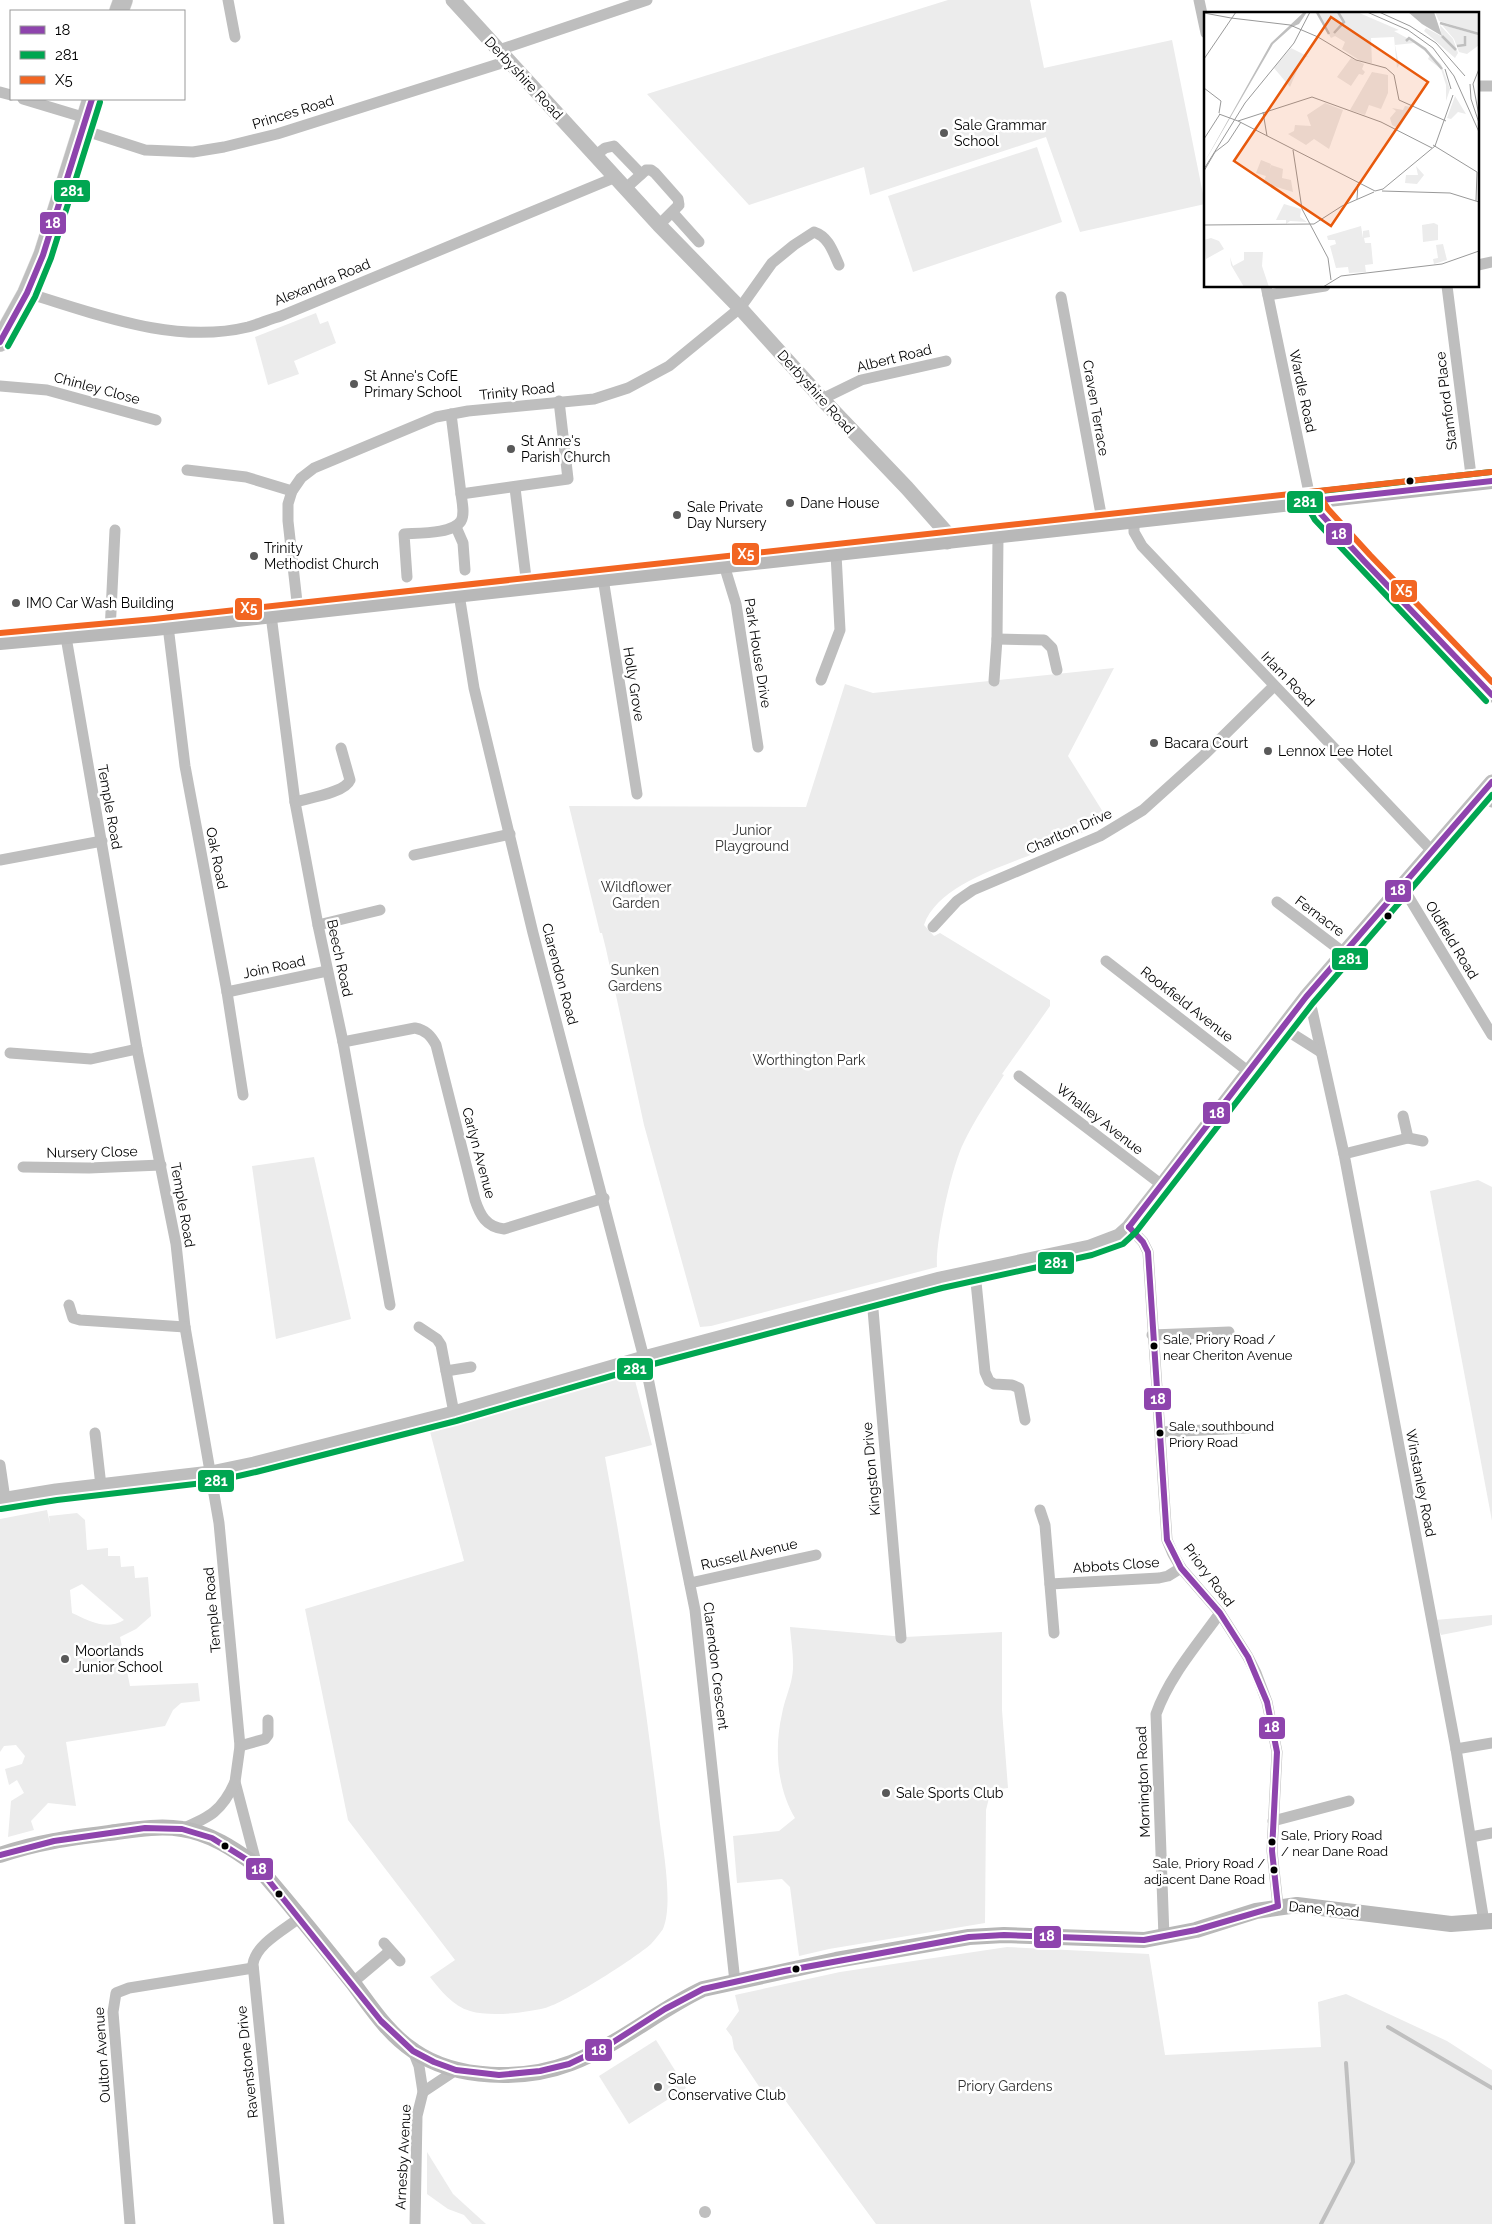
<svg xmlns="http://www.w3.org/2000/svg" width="1492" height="2224" viewBox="0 0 1492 2224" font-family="Raleway,sans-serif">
<rect width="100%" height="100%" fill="#fff"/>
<!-- green -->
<g fill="#ececec" fill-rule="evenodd">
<path d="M948,0H1030L1044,68L1172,40L1205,204L1080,232L1046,137L870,195L864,167L749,205L647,94Z"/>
<path d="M1037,147L1062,222L913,272L888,196Z"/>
<path d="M316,313L320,324L328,321L336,343L294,361L299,374L268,385L255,337Z"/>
<path d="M1114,668L1068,756L1108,820C1085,832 1062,842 1038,852C1002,867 938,885 924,925L934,936L940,933L1050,1000V1006L1002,1074L1004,1075C990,1097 975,1119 964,1142C952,1165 935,1242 937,1267L711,1326L700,1327L644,1125L606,949L602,933H600L569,806L806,807L845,684L873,693Z"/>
<path d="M314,1157L351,1319L276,1339L252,1166Z"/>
<path d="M1478,1180L1492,1187V1521L1430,1191Z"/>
<path d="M633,1373L652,1445L605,1457C627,1576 645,1696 659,1816C662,1844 674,1903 663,1929C660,1933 655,1940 651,1944C634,1959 565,2003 545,2008C524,2013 490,2017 470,2011C453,2006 440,1990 430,1977L455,1960L348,1820L305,1609L464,1561L428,1424Z"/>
<path d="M47,1510L50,1524L49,1516L77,1513L85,1520L87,1550L108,1548V1556H120L121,1567L134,1566L135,1578L148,1577L151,1616L136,1629L120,1637L130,1686L198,1683L200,1701L181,1703L173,1710L165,1726L66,1742L76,1806L48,1803L31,1821L34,1830L8,1837L11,1801L24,1793L17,1780L9,1785L5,1769L22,1764L25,1756L16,1745L4,1746L0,1752V1519ZM82,1584L124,1620C106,1631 90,1621 72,1613L70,1590Z"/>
<path d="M1492,1615V1625L1441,1635L1435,1620Z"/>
<path d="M790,1627L905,1637L1002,1632V1710L1008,1788L991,1790L986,1810L985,1923L829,1949L799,1956L790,1887L782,1879L737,1883L733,1836L779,1831L795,1818C777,1788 774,1748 782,1714C784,1701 790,1689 792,1677C795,1662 791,1642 790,1627Z"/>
<path d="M1007,1947L1149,1954L1165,2055L1321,2047L1318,2002L1346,1994L1447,2041L1492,2070V2224H876L785,2100L764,2094L734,2049L732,2037L726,2029L739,2011L735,1995L840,1972Z"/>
<path d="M656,2040L686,2088L629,2124L599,2076Z"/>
<path d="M427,2152L453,2194L486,2224H472L464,2215L448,2209L427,2194Z"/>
</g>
<!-- water -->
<circle fill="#bfbfbf" cx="705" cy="2212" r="6"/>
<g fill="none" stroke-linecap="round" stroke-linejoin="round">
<!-- stream -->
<g stroke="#bfbfbf" stroke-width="4">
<path d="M1388,2027L1492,2088"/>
<path d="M1321,2224L1353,2162L1346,2063"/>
</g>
<defs>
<g id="primary">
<path d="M119,11L123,0"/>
<path d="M0,342L27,293L43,255L92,99"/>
</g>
</defs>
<!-- primary casing -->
<use href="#primary" stroke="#dbdbdb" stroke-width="20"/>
<!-- minor -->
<g stroke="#bebebe" stroke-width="11">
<path d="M228,0L235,37"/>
<path d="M1199,0L1206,33"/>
<path d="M499,50L647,0"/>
<path d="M1478,86H1492"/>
<path d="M0,92L11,95"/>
<path d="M23,99L86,118"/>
<path d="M83,130L145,150L193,152L224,147L277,134L508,61"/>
<path d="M596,155L605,148L614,146L641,174"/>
<path d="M626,188L646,170H651L655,173L678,199L679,205L659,225"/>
<path d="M673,213L699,242"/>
<path d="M1478,265L1492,262"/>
<path d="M1266,286L1308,488L1313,501"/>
<path d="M1447,286L1472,483"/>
<path d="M27,293C97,314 174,345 248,327C259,324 270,319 281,316L616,177"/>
<path d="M1268,295L1325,286"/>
<path d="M1061,297L1103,525"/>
<path d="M0,386L47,390L156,420"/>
<path d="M822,399L861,380L946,361"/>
<path d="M451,414L461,494L568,479L559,401"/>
<path d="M187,470L246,477L292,491"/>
<path d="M515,488L527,586"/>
<path d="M1134,521V532L1142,546L1432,851"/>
<path d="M456,527L463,543L465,570"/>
<path d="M724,565L736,604L758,747"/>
<path d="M407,577L404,534C418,533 453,534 461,521C465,514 462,502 461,494"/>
<path d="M603,578L637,794"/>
<path d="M459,594L474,688L533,933L644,1358L695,1610L735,1982"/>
<path d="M298,611L288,521V504L292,491L301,478L314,468L436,417L468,411L594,399L628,388L669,366L740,308L772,263L794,245L814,232C829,237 833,252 839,265"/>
<path d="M271,615L295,802L318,925L343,1042L390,1305"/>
<path d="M168,626L185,766L227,992L243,1095"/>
<path d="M110,632L115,530"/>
<path d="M66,637L137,1049L176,1244L185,1327L219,1523L240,1746L235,1782L257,1866"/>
<path d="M997,639L1044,640L1052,648L1057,670"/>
<path d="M821,680L840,630L836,554"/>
<path d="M994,681L997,639L998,536"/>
<path d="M1484,791L1492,802"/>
<path d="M295,802C308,798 345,793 350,780L341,748"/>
<path d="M414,855L510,834"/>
<path d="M0,860L102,841"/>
<path d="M1402,886L1492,1035"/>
<path d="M1277,902L1344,953"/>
<path d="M318,925L380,910"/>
<path d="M933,927L957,901L973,890L1100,836L1143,810L1204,755L1274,686"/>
<path d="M1106,961L1249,1072"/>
<path d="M227,992L327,971"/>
<path d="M1306,997L1312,1010L1344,1154L1456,1749L1484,1922"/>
<path d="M1283,1028L1321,1052"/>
<path d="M343,1042L415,1028C426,1030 431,1036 436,1045L475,1200C480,1215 486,1227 504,1229L604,1198"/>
<path d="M10,1053L91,1059L137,1049"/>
<path d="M1019,1076L1162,1185"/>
<path d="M1403,1116L1408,1138"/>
<path d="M1344,1154L1408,1138L1423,1141"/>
<path d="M23,1167L89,1168L161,1165"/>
<path d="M1129,1227L1143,1242L1148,1252L1167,1540L1173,1554L1181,1568L1220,1613L1248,1657L1256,1673L1267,1702L1277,1752L1272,1851L1278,1906"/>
<path d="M975,1272L985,1372L989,1381L994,1384L1012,1385L1019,1388L1025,1420"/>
<path d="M872,1298L901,1638"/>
<path d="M69,1305L73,1318L80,1320L185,1327"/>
<path d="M419,1327L437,1339L441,1345L454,1413"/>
<path d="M1152,1335L1229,1332"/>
<path d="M446,1371L471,1367"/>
<path d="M1160,1432L1248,1428"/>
<path d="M95,1433L101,1486"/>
<path d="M0,1465L5,1499"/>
<path d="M1040,1510L1045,1525L1054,1633"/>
<path d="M690,1583L816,1555"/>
<path d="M1050,1584L1159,1578L1168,1576L1181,1568"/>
<path d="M240,1746L265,1739L268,1735V1720"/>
<path d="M1456,1749L1492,1743"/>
<path d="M1273,1821L1349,1801"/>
<path d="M182,1829C210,1817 222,1811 235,1782"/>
<path d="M1471,1837L1492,1833"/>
<path d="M1164,1937L1156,1714C1169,1677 1197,1645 1220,1613"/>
<path d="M384,1943L400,1961"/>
<path d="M352,1983L390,1951"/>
<path d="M413,2051L419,2066L423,2092L417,2116L415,2224"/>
<path d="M423,2092L456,2070"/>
<path d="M130,2224L113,2012L116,1993L129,1988L253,1968"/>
<path d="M279,2224L253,1964C256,1944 284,1930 299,1918"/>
</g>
<!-- tertiary -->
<g stroke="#bebebe" stroke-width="15">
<path d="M453,0L659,225L740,308L822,399L907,488L946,532L947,542"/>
<path d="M1313,501L1321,514L1364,561L1492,695"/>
<path d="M0,1500L56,1491L211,1473L254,1464L454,1413L644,1358L940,1279L1090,1247L1119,1236L1129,1227L1162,1185L1306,997L1492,782"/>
</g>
<!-- secondary -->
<g stroke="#b8b8b8" stroke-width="16">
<path d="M0,642L155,628L1492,481"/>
<path d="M0,1855C38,1842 70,1838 109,1833C132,1830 158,1825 182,1829C210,1833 234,1849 257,1866C290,1904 322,1944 353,1983C371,2007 388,2034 414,2051C456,2080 524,2081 571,2063C619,2045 658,2010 703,1989L836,1960L969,1937L1004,1935L1144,1940L1196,1930L1256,1911L1297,1905L1451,1924L1492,1921"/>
</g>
<!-- primary -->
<use href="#primary" stroke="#bebebe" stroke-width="19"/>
<defs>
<g id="bus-1">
<path d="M0,342L27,293L43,255L92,99"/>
<path d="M1492,481L1313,501L1321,514L1364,561L1492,695"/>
<path d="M1129,1227L1143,1242L1148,1252L1167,1540L1181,1568L1220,1613L1248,1657L1267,1702L1277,1752L1272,1851L1278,1906"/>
<path d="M1129,1227L1306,997L1492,782"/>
<path d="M0,1855L54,1841L145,1828L182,1829L212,1838L257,1866L381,2021L413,2051L434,2062L456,2070L499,2075L540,2071L569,2064L607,2046L665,2009L703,1989L784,1971L969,1937L1004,1935L1144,1940L1196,1930L1278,1906"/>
</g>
<g id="bus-2">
<path d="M8,346L35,297L51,258L100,102"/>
<path d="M1486,701L1315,520L1304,501L1307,495L1312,492L1491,472"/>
<path d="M1,1509L57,1500L212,1482L256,1472L456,1421L646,1366L942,1288L1092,1255L1123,1244L1136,1232L1313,1003L1492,795"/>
</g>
<g id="bus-3">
<path d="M1320,496L1328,509L1370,555L1492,682"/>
<path d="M0,633L154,619L1491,472"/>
</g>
</defs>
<!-- bus-1 casing -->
<use href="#bus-1" stroke="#fff" stroke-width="10"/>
<!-- bus-2 casing -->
<use href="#bus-2" stroke="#fff" stroke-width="10"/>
<!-- bus-3 casing -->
<use href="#bus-3" stroke="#fff" stroke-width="10"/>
<!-- bus-1 -->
<use href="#bus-1" stroke="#8e44ad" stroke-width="6"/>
<!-- bus-2 -->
<use href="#bus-2" stroke="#00a651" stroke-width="6"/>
<!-- bus-3 -->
<use href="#bus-3" stroke="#f26522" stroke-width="6"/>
</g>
<!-- markers -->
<g fill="#595959" stroke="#fff" stroke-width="2">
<circle cx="944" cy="133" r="5"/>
<circle cx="354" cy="384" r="5"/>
<circle cx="511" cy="449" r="5"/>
<circle cx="790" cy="503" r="5"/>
<circle cx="677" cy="515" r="5"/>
<circle cx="254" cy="556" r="5"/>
<circle cx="16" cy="603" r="5"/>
<circle cx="1154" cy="743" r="5"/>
<circle cx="1268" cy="751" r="5"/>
<circle cx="65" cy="1659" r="5"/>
<circle cx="886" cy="1793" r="5"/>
<circle cx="658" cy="2087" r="5"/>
</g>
<g fill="#000" stroke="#fff" stroke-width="2">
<circle cx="1410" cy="481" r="4.5"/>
<circle cx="1388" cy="916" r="4.5"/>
<circle cx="1154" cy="1346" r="4.5"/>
<circle cx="1160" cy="1433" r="4.5"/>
<circle cx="1272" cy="1842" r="4.5"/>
<circle cx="225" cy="1846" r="4.5"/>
<circle cx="1274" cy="1870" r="4.5"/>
<circle cx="279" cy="1894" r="4.5"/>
<circle cx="796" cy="1969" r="4.5"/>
</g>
<g text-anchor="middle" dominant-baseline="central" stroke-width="5" stroke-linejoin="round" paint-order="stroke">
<!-- bus labels -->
<g font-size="13" fill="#000" stroke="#fff" text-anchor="start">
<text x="1163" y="1339">Sale, Priory Road /<tspan x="1163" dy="16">near Cheriton Avenue</tspan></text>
<text x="1169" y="1426">Sale, southbound<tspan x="1169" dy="16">Priory Road</tspan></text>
<text x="1281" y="1835">Sale, Priory Road<tspan x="1281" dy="16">/ near Dane Road</tspan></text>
<text x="1265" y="1863" text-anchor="end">Sale, Priory Road /<tspan x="1265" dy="16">adjacent Dane Road</tspan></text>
</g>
<!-- street labels -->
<g font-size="14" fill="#000" stroke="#fff">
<text transform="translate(524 78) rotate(47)">Derbyshire Road</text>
<text transform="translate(293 112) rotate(-17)">Princes Road</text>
<text transform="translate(322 282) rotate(-22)">Alexandra Road</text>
<text transform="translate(894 358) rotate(-14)">Albert Road</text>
<text transform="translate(97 388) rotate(15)">Chinley Close</text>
<text transform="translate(517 391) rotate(-6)">Trinity Road</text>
<text transform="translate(1303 391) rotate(78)">Wardle Road</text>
<text transform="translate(816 392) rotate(48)">Derbyshire Road</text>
<text transform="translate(1446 401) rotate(-97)">Stamford Place</text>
<text transform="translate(1096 408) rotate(80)">Craven Terrace</text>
<text transform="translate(758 653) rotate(81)">Park House Drive</text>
<text transform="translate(1288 679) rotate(46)">Irlam Road</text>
<text transform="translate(634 684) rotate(81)">Holly Grove</text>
<text transform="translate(110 807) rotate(80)">Temple Road</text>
<text transform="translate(1069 831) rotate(-24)">Charlton Drive</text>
<text transform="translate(217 858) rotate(79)">Oak Road</text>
<text transform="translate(1320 916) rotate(37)">Fernacre</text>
<text transform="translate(1452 940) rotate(59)">Oldfield Road</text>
<text transform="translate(340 958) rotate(78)">Beech Road</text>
<text transform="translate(274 967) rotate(-12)">Join Road</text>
<text transform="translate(560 974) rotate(75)">Clarendon Road</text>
<text transform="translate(1187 1004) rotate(38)">Rookfield Avenue</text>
<text transform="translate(1100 1119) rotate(38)">Whalley Avenue</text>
<text transform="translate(92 1152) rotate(-1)">Nursery Close</text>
<text transform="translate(479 1153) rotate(75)">Carlyn Avenue</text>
<text transform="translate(183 1205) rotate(80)">Temple Road</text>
<text transform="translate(871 1469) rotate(-95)">Kingston Drive</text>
<text transform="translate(1421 1483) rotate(79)">Winstanley Road</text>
<text transform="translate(749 1554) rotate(-13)">Russell Avenue</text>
<text transform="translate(1116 1565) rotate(-4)">Abbots Close</text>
<text transform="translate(1209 1575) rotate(53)">Priory Road</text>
<text transform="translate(212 1610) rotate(-95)">Temple Road</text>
<text transform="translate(716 1666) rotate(83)">Clarendon Crescent</text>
<text transform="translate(1143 1782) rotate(-92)">Mornington Road</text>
<text transform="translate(1324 1909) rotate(5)">Dane Road</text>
<text transform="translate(102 2055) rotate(-94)">Oulton Avenue</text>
<text transform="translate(247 2062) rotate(-96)">Ravenstone Drive</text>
<text transform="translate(403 2157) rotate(-87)">Arnesby Avenue</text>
</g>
<!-- poi labels -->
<g font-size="14" fill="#000" stroke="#fff" text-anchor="start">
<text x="954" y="125">Sale Grammar<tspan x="954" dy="16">School</tspan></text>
<text x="364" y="376">St Anne's CofE<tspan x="364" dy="16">Primary School</tspan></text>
<text x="521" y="441">St Anne's<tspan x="521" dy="16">Parish Church</tspan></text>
<text x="800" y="503">Dane House</text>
<text x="687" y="507">Sale Private<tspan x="687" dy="16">Day Nursery</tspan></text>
<text x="264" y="548">Trinity<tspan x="264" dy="16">Methodist Church</tspan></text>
<text x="26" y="603">IMO Car Wash Building</text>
<text x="1164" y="743">Bacara Court</text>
<text x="1278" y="751">Lennox Lee Hotel</text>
<text x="75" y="1651">Moorlands<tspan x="75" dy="16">Junior School</tspan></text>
<text x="896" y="1793">Sale Sports Club</text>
<text x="668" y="2079">Sale<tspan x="668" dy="16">Conservative Club</tspan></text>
</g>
<!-- park labels -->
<g font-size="14" fill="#333" stroke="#fff">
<text x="752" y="830">Junior<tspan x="752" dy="16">Playground</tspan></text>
<text x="636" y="887">Wildflower<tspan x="636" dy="16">Garden</tspan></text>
<text x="635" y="970">Sunken<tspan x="635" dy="16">Gardens</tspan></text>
<text x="809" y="1060">Worthington Park</text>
<text x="1005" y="2086">Priory Gardens</text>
</g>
</g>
<!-- overview -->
<g transform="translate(1204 12)">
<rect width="275" height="275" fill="#fff"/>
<path d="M111,0H153L195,18L190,19L214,32L237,52L246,77L242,89V73L237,57L224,47L226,43L210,31L191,33L195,53L193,56L190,25L167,26L168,51L158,50L138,37L141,30L131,24L127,26ZM231,0H275V21L235,9ZM236,13L249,27L254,41L251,46L220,19L222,16L237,24ZM238,13L275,23V33L263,42L255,40L250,27ZM87,36L105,45L99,44L86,75L70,56ZM147,46L160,52L158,57L161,60L159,63L155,62L147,74L133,65ZM168,60L184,63V81L177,97L165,93L161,103L146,98ZM251,84L262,102L254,100L247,107L243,106ZM121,91L139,98L125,137L110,127L102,133L84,122L90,119L91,113L107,114L103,103ZM201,94L207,95L195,117L188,113L186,106L192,99L188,96L199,98ZM57,148L67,152L65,160L67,153L79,157L78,166L87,168L89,180L59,171L62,164L52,161ZM212,154L220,163L213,172L201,171L202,163H214ZM80,192L97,197L96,205L103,210L86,209L82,212V208H72ZM230,211L234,213V228L219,230L218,213ZM157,214L159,226V219L165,218L166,225L160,226L161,231H167L169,252L161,253L162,260L145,261L144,255L132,256L126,234L132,232L131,228H124L123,224ZM7,226L15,229L20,237L2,247L0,228ZM239,232L243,248L230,252L229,247L234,246L232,233ZM40,240H59L58,254L65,275H40L27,253L26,245L29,254L40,248Z" fill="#ececec"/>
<path d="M100,0H103L95,12L88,15L69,32L0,151L67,31ZM204,0H230L238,24L218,12Z" fill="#bfbfbf"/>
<path fill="none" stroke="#bfbfbf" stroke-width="2.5" d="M113,0L125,22M236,11L275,22M130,21L140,10L134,0M238,24L252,38M202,29L205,26L221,37L238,57M253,34L261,33V24"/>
<path fill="none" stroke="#999" stroke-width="1" d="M163,0L204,18L229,36L250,64L275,120M175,0L206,14L232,31L261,64M0,1L27,6M27,6L86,13L114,25L152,48L182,56L190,63L195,88L242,109M0,47L32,0M241,57L247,77M275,57L269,72L275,104M266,72L267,87L275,111M0,76L17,89L15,101M59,100L63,124M15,102L34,109L171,179L179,177L231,134L249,83M34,109L108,85L177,110L228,136M0,127L16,102M229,133L273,160L272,189M89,138L98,197L124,246L127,268M0,157L41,91L90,31L106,0M0,159L11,140L24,130L37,110M178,179L246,181L275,190M153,187L154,172M0,213L110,212L138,194L170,180M119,275L137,264L238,252L275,239"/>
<path fill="#e8590c" fill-opacity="0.15" stroke="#e8590c" stroke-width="2.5" d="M127,5L224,70L127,214L30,149Z"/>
<rect width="275" height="275" fill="none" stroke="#000" stroke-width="2.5"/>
</g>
<g stroke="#fff" stroke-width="2">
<rect x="53" y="179" width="38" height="24" rx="5" fill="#00a651"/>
<rect x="39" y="211" width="28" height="24" rx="5" fill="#8e44ad"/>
<rect x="1286" y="490" width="38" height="24" rx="5" fill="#00a651"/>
<rect x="1325" y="522" width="28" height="24" rx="5" fill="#8e44ad"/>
<rect x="731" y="542" width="29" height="24" rx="5" fill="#f26522"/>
<rect x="1390" y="579" width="28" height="24" rx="5" fill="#f26522"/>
<rect x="234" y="597" width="29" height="24" rx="5" fill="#f26522"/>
<rect x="1384" y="879" width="28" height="24" rx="5" fill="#8e44ad"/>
<rect x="1331" y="947" width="38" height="24" rx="5" fill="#00a651"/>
<rect x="1202" y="1101" width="29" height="24" rx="5" fill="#8e44ad"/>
<rect x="1037" y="1251" width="38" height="24" rx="5" fill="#00a651"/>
<rect x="616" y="1357" width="38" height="24" rx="5" fill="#00a651"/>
<rect x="1143" y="1387" width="29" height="24" rx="5" fill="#8e44ad"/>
<rect x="197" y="1469" width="38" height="24" rx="5" fill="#00a651"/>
<rect x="1258" y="1716" width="28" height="24" rx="5" fill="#8e44ad"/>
<rect x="245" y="1857" width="29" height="24" rx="5" fill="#8e44ad"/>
<rect x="1033" y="1925" width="29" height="24" rx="5" fill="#8e44ad"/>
<rect x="584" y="2038" width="29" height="24" rx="5" fill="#8e44ad"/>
</g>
<g font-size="14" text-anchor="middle" font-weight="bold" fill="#fff">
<text x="72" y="196">281</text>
<text x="53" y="228">18</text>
<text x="1305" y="507">281</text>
<text x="1339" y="539">18</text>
<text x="746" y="559">X5</text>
<text x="1404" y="595">X5</text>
<text x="249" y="613">X5</text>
<text x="1398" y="895">18</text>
<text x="1350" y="964">281</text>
<text x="1217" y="1118">18</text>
<text x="1056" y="1268">281</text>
<text x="635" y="1374">281</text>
<text x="1158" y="1404">18</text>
<text x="216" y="1486">281</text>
<text x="1272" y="1732">18</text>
<text x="259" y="1874">18</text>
<text x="1047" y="1941">18</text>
<text x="599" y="2055">18</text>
</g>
<!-- legend -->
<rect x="10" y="10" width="175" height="90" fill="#ffffff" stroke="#999999"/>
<rect x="20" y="26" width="25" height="8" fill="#8e44ad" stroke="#999999"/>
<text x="55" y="35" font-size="15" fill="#000000">18</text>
<rect x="20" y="51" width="25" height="8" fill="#00a651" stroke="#999999"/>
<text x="55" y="60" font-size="15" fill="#000000">281</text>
<rect x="20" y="76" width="25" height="8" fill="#f26522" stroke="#999999"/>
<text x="55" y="85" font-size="15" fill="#000000">X5</text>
</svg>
